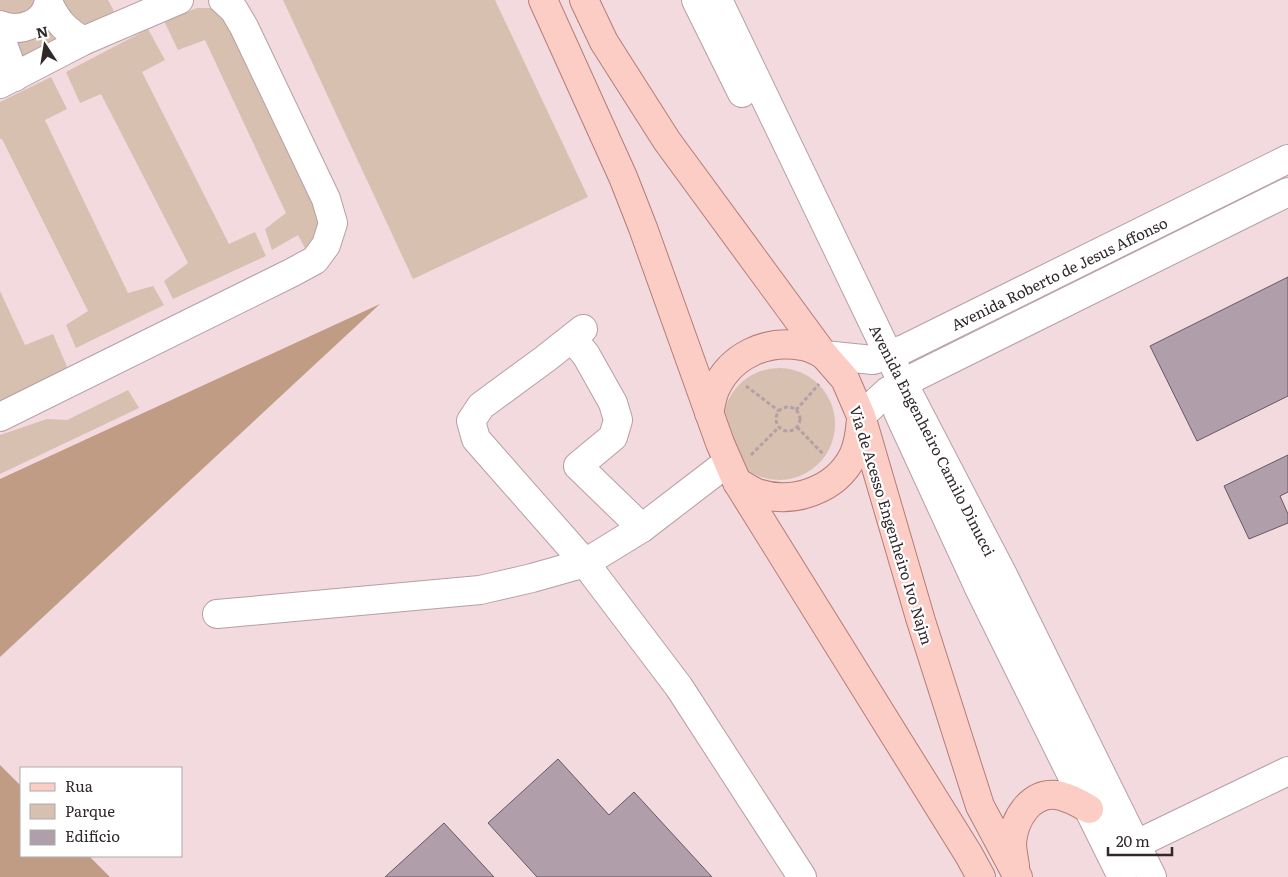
<svg xmlns="http://www.w3.org/2000/svg" width="1288" height="877" viewBox="0 0 1288 877" font-family="Literata,serif">
<rect width="100%" height="100%" fill="#f2dadf"/>
<!-- green -->
<g fill="#d8c0b0">
<path d="M0,0H44L34,15L0,16Z"/>
<path d="M62,0H108L116,15L84,27L71,19L61,4Z"/>
<path d="M283,0H495L588,197L413,279Z"/>
<path d="M197,8H214L230,22L315,200L321,225L307,252L298,235L272,250L265,229L286,213L205,40L178,50L164,21Z"/>
<path d="M40,26L52,30L56,40L51,49L20,58L14,46L18,34Z"/>
<path d="M148,29L165,60L142,72L229,244L255,232L266,256L173,299L164,281L188,263L101,94L80,103L66,72Z"/>
<path d="M51,77L67,109L45,120L128,293L153,286L164,305L76,348L66,325L88,311L2,139H0V102Z"/>
<path d="M0,291L25,345L53,334L68,369L0,403Z"/>
<circle cx="779" cy="424" r="56"/>
<path d="M128,390L139,408L0,474V435L47,419L67,420Z"/>
</g>
<!-- forest -->
<g fill="#c09c84">
<path d="M380,304L0,657V479Z"/>
<path d="M0,765L21,786V856H89L110,877H0Z"/>
</g>
<!-- building -->
<g fill="#b09eaa" stroke="#685863">
<path d="M1288,277V396L1197,441L1150,346Z"/>
<path d="M1288,455V492L1280,496L1288,514V523L1249,539L1224,486Z"/>
<path d="M558,759L609,815L634,792L712,877H537L488,823Z"/>
<path d="M444,823L494,877H385Z"/>
</g>
<g fill="none" stroke-linecap="round" stroke-linejoin="round">
<defs>
<g id="minor">
<path d="M696,0L742,93"/>
<path d="M718,0L888,354L1003,575L1152,877"/>
<path d="M49,4C58,23 66,30 83,41"/>
<path d="M0,25C20,33 46,24 49,0"/>
<path d="M0,36L15,77"/>
<path d="M0,84L83,41L179,0"/>
<path d="M583,329L545,359L481,406L471,421L476,439L585,563L679,687L802,877"/>
<path d="M572,338L586,355L613,403L618,420L613,437L578,466L642,528"/>
<path d="M824,355L873,360L904,349L1288,159"/>
<path d="M898,412L979,588L1122,877"/>
<path d="M861,416L888,391L903,383L1288,192"/>
<path d="M0,417L293,272L315,260L326,245L333,223L326,199L244,27L234,10L223,0"/>
<path d="M217,614L480,590L532,578L585,563L642,528L728,462"/>
<path d="M1120,852L1288,771"/>
</g>
<g id="major">
<path d="M543,0L623,177L643,228L720,443L737,482L969,855L981,877"/>
<path d="M584,0L604,42L667,141L824,355L845,379L861,416L921,621L980,806L1018,877"/>
<path d="M709,413C711,405 712,397 715,390C730,356 766,339 802,346C809,347 817,351 824,355"/>
<path d="M737,482C743,485 750,490 757,493C793,505 836,490 853,456C859,444 860,431 861,419"/>
<path d="M1015,866C1014,859 1012,850 1012,843C1014,819 1030,792 1057,795C1068,797 1079,803 1089,809"/>
</g>
</defs>
<!-- minor casing -->
<use href="#minor" stroke="#b69fa4" stroke-width="30"/>
<!-- major casing -->
<use href="#major" stroke="#b47d76" stroke-width="30"/>
<!-- path -->
<g stroke="#b3a0a4" stroke-width="3" stroke-dasharray="4 2.5" stroke-linecap="butt">
<path d="M746,386L779,411"/>
<circle cx="788" cy="419" r="12"/>
<path d="M796,410L819,384"/>
<path d="M797,427L824,455"/>
<path d="M751,455L779,427"/>
</g>
<!-- minor -->
<use href="#minor" stroke="#fff" stroke-width="28"/>
<!-- major -->
<use href="#major" stroke="#fccdc5" stroke-width="28"/>
</g>
<g text-anchor="middle" dominant-baseline="central" stroke-width="4.5" stroke-linejoin="round" paint-order="stroke">
<!-- street labels -->
<g font-size="15" fill="#31282a" stroke="#fff">
<text transform="translate(1059 273) rotate(-26)">Avenida Roberto de Jesus Affonso</text>
<text transform="translate(933 440) rotate(63)">Avenida Engenheiro Camilo Dinucci</text>
<text transform="translate(892 525) rotate(73)">Via de Acesso Engenheiro Ivo Najm</text>
</g>
</g>
<!-- legend -->
<rect x="20" y="767" width="162" height="90" fill="#ffffff" stroke="#ada9aa"/>
<rect x="30" y="783" width="25" height="8" fill="#fccdc5" stroke="#ada9aa"/>
<text x="65" y="792" font-size="15" fill="#31282a">Rua</text>
<rect x="30" y="804" width="25" height="15" fill="#d8c0b0" stroke="#ada9aa"/>
<text x="65" y="817" font-size="15" fill="#31282a">Parque</text>
<rect x="30" y="830" width="25" height="15" fill="#b09eaa" stroke="#ada9aa"/>
<text x="65" y="842" font-size="15" fill="#31282a">Edifício</text>
<!-- north arrow -->
<g transform="translate(45 45) rotate(348)" stroke="#ffffff" stroke-width="4" paint-order="stroke">
<path d="M0-4L9 19L0 12L-9 19Z" fill="#31282a"/>
<text y="-8" font-size="14" font-weight="bold" text-anchor="middle" fill="#31282a">N</text>
</g>
<!-- scale -->
<path d="M1108 847v8h64v-8" fill="none" stroke="#31282a" stroke-width="2.5"/>
<text x="1116" y="847" font-size="15" fill="#31282a" stroke="#ffffff" stroke-width="4" paint-order="stroke">20 m</text>
</svg>
